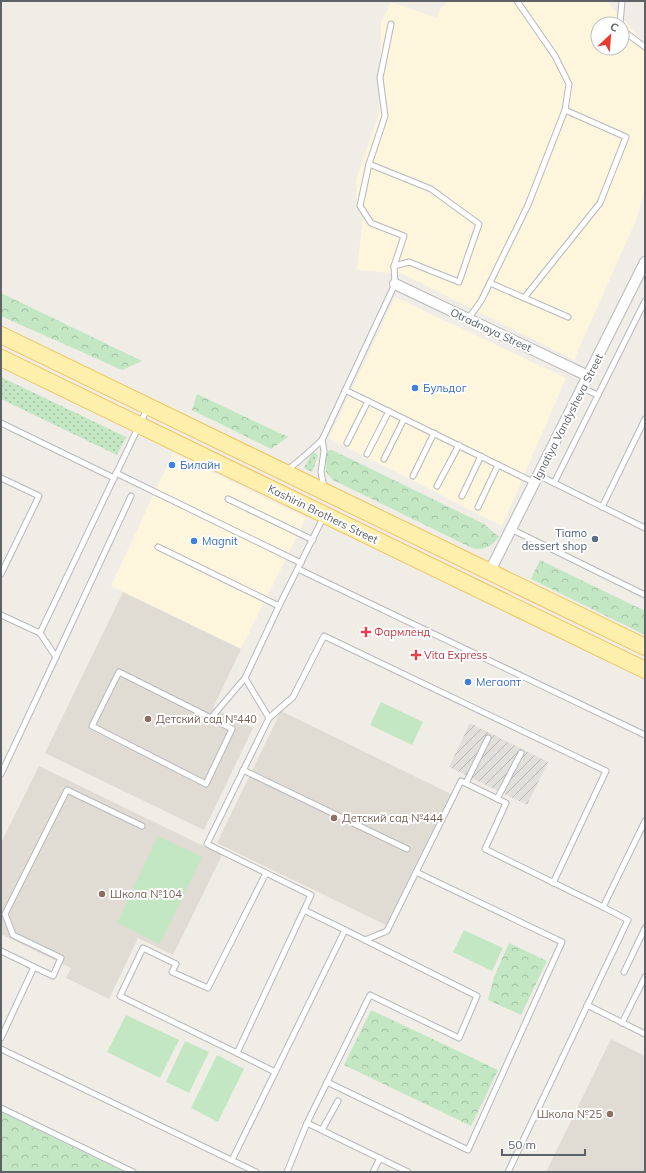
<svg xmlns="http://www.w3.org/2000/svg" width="646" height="1173" viewBox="0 0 646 1173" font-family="Mulish,sans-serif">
<defs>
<pattern id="industrial-furrows" width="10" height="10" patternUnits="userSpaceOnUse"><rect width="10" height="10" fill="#e1dfda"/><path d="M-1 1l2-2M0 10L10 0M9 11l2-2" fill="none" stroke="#bab8b5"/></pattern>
<pattern id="grass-dots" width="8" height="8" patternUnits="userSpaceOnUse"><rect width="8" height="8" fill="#c4e7c3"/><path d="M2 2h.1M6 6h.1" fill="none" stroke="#a2bfa2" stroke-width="1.8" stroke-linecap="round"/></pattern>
<pattern id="forest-crowns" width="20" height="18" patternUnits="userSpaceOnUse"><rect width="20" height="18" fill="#c4e7c3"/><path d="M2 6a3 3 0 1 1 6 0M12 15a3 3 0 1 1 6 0" fill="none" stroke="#a2bfa2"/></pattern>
</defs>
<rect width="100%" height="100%" fill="#f0ede6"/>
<!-- commercial -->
<g fill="#fef5dd" fill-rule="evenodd">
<path d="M445,1H608V3L645,44V186L638,216L574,360L403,274L357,270L363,219L357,208L356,181L379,113L381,22L391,2L437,18L441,7L445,5ZM598,24H622V48H598Z"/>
<path d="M395,297L566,378L502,526L329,438Z"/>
<path d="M173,453L306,518L241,649L111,586Z"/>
</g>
<!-- industrial -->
<path fill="url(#industrial-furrows)" d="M470,723L548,762L527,805L449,767Z"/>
<!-- education -->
<g fill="#e0dcd4">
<path d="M123,592L241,649L213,708L253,728L204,830L45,753Z"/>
<path d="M281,711L451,794L386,925L217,843Z"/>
<path d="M39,766L222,855L173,955L138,938L109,999L66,978L71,968L1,934V843Z"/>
<path d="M611,1039L645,1056V1172H546Z"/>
</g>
<!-- grass -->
<g fill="url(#grass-dots)">
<path d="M1,377L126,437L117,455L1,399Z"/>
<path d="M312,453H316L318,456L312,472L304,468Z"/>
</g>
<!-- forest -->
<g fill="url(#forest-crowns)">
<path d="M1,293L142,361L122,370L1,316Z"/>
<path d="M197,394L288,437L271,449L192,410Z"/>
<path d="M329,450H332L484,524L499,537C492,546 484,551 472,548L333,480L326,472V456Z"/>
<path d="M540,560L645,611V635L531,579Z"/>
<path d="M509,943L547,961L521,1015L488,1000L494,977Z"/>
<path d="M371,1010L498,1070L471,1126L344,1065Z"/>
<path d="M1,1112L125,1172H1Z"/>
</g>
<!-- pitch -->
<g fill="#c4e7c3">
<path d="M381,702L423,722L412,745L370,725Z"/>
<path d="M158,836L202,857L160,944L117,923Z"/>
<path d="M464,930L503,948L492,971L453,952Z"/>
<path d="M126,1015L179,1040L160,1078L107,1052Z"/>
<path d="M185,1041L209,1052L189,1093L166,1082Z"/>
<path d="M217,1055L244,1069L218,1122L191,1108Z"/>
</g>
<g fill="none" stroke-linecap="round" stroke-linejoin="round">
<defs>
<g id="service">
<path d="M391,24L380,78L385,116L369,164L360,206L371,223L404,236L394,266"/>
<path d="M620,24L622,1"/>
<path d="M622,30L645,47"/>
<path d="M490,283L568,317"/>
<path d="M524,298L600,203L626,137L565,110"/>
<path d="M468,319L481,301L528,205L565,110L569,84L555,56L517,1"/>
<path d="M582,388L598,395"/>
<path d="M345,390L535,483"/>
<path d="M1,423L114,478"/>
<path d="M322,440L324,451L321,472L324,488"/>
<path d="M347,443L368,401"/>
<path d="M367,454L389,411"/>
<path d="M384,459L404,419"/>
<path d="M287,470C300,461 311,450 322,440L395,284L394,266L409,262L459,282L479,224L431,189L369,164"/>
<path d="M116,473L301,563"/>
<path d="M538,475L645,528"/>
<path d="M413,476L434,433"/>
<path d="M1,478L39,496L1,574"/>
<path d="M554,483L645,301"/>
<path d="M437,486L459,445"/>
<path d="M462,496L481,456"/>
<path d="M228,499L313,540"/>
<path d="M478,507L498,465"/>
<path d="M602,507L645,419"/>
<path d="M511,529L645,595"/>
<path d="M158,547L279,606"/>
<path d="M298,569L645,735"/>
<path d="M1,615L40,633"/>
<path d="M56,657L131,496"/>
<path d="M211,718L119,672L92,726L206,784L232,729L211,718L245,678"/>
<path d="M269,718L293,697L324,636L606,771L553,883"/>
<path d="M243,770L407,849"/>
<path d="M1,774L56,657L40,633L147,409"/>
<path d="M466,783L488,738"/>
<path d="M497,799L521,753"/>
<path d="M304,910L345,930"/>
<path d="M1,951L34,967L1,1038"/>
<path d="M34,967L53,976L61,958L13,935L5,914L67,790L142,826"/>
<path d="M624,972L645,928"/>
<path d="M587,1005L645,1034"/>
<path d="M622,1023L645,977"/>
<path d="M1,1049L256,1172"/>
<path d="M237,1053L120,996L143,948L176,964L172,972L208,988L266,873"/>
<path d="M275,1072L237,1053L311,895L207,844L269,718L245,678L279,606L324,516"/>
<path d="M327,1082L468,1150L562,942L416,872"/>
<path d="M1,1108L133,1172"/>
<path d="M307,1123L408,1172"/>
<path d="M322,1130L338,1101"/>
<path d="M232,1160L345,930L365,940L387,931L461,781L506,803L485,849L603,907"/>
<path d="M287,1172L307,1123L370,995L459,1038L477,996L365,940"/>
<path d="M373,1172L380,1158"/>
<path d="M508,1172L628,920L603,907L645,821"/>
</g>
<g id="minor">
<path d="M395,284L588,376"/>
<path d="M490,571L645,262"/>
</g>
<g id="primary">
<path d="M1,335L645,647"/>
<path d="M1,358L645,670"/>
</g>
</defs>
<!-- service casing -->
<use href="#service" stroke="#b6b8bc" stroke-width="7"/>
<!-- minor casing -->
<use href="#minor" stroke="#b6b8bc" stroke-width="12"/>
<!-- primary casing -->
<use href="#primary" stroke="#f1c35e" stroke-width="18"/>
<!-- service -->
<use href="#service" stroke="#fff" stroke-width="5"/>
<!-- minor -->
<use href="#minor" stroke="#fff" stroke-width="10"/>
<!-- primary -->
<use href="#primary" stroke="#feefac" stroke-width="16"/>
</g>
<!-- markers -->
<g fill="#3f7fe0" stroke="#fff" stroke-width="1.5">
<circle cx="415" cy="388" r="4"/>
<circle cx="172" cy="465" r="4"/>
<circle cx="194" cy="541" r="4"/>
<circle cx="468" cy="682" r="4"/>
</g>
<circle fill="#5c6f8a" stroke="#fff" stroke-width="1.5" cx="595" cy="539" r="4"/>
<g fill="#e0444e" stroke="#fff" stroke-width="1.5">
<path d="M364 626h4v4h4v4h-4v4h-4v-4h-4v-4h4z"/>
<path d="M414 649h4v4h4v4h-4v4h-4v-4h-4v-4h4z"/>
</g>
<g fill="#8d6e63" stroke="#fff" stroke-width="1.5">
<circle cx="148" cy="719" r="4"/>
<circle cx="334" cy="818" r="4"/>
<circle cx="102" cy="894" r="4"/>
<circle cx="610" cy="1114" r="4"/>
</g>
<g text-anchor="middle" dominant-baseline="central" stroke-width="4" stroke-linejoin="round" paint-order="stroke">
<!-- street labels -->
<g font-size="11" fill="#5d6266" stroke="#fff">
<text transform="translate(491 330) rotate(25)">Otradnaya Street</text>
<text transform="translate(568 417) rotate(-63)">Ignatiya Vandysheva Street</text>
<text transform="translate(323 514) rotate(26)">Kashirin Brothers Street</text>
</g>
<!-- shop labels -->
<g font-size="11" fill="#366cbe" stroke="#fff" text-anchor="start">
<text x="423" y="388">Бульдог</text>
<text x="180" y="465">Билайн</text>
<text x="202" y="541">Magnit</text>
<text x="476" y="682">Мегаопт</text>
</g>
<!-- service labels -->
<g font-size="11" fill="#4e5e75" stroke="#fff" text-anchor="end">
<text x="587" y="533">Tiamo<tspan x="587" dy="13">dessert shop</tspan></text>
</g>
<!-- health labels -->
<g font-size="11" fill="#be3a42" stroke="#fff" text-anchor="start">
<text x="374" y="632">Фармленд</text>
<text x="424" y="655">Vita Express</text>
</g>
<!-- education labels -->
<g font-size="11" fill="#785e54" stroke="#fff" text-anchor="start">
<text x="156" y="719">Детский сад №440</text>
<text x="342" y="818">Детский сад №444</text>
<text x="110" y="894">Школа №104</text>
<text x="602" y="1114" text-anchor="end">Школа №25</text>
</g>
</g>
<!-- border -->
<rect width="646" height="1173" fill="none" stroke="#5d6266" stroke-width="4"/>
<!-- north arrow -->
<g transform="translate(610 36) rotate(26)"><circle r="19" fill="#ffffff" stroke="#bec0c2"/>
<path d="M0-3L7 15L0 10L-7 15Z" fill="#e83c33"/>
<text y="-6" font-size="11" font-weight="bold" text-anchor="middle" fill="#5d6266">С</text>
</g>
<!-- scale -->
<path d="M502 1149v6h83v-6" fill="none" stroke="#5d6266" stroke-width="2"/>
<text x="508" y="1149" font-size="12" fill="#5d6266" stroke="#ffffff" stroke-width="3" paint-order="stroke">50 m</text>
</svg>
